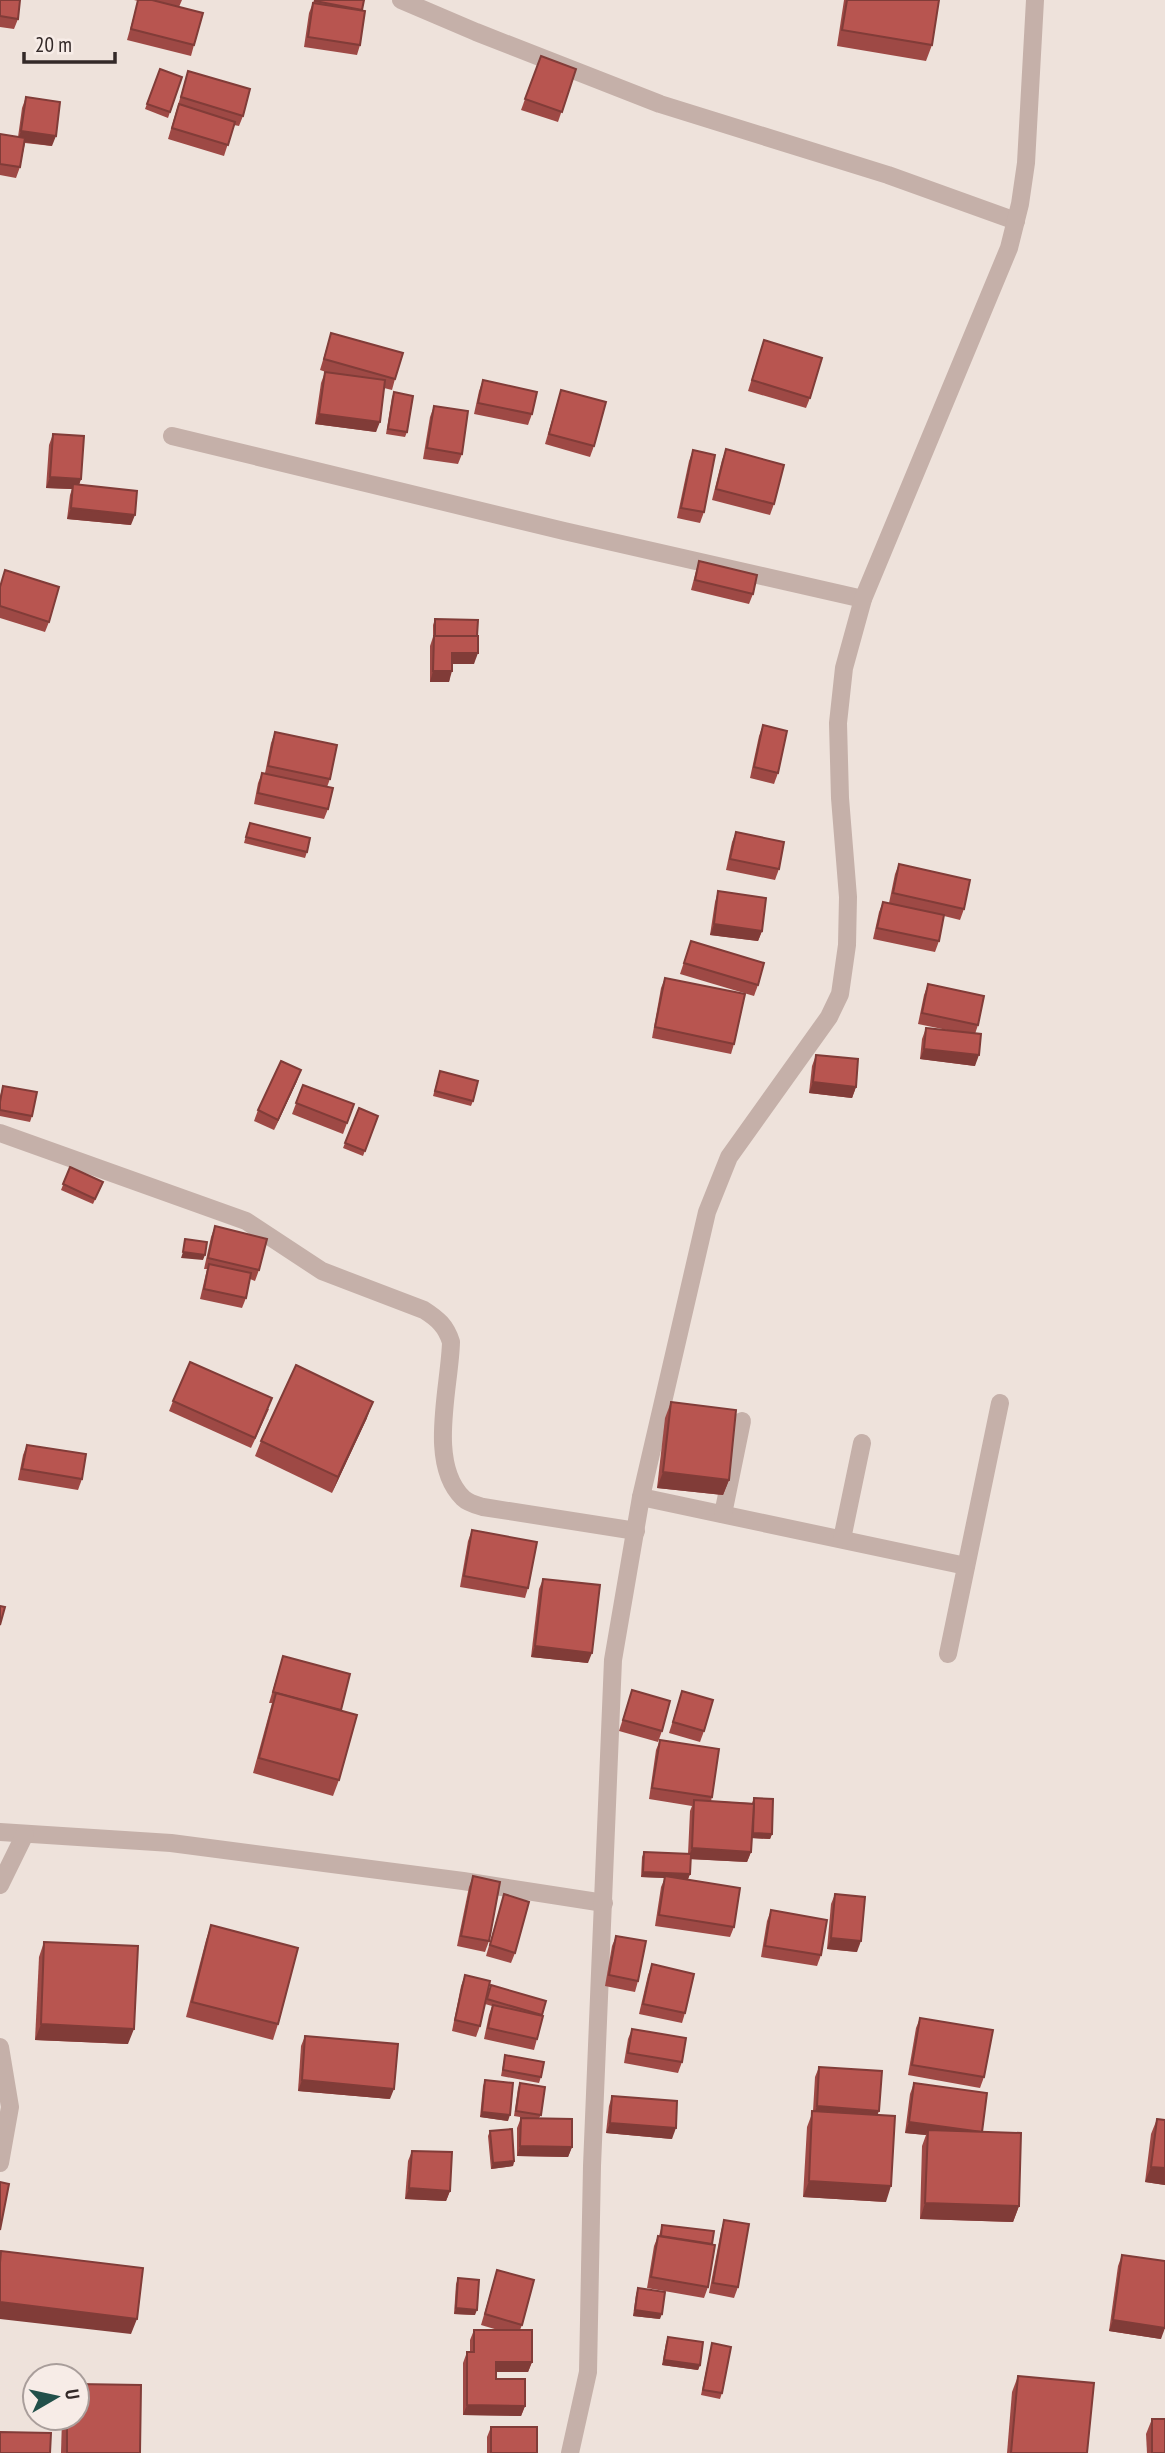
<svg xmlns="http://www.w3.org/2000/svg" width="1165" height="2453" viewBox="0 0 1165 2453" font-family="'PT Sans Narrow',sans-serif">
<rect width="100%" height="100%" fill="#eee2db"/>
<g fill="none" stroke-linecap="round" stroke-linejoin="round">
<!-- street -->
<g stroke="#c5b0a9" stroke-width="18">
<path d="M401,0L476,32L660,104L888,175L1016,221"/>
<path d="M172,436L564,531L863,599"/>
<path d="M0,1133L246,1221L322,1271L424,1310C438,1319 446,1326 451,1342C450,1387 427,1463 463,1498C468,1503 476,1505 483,1507L636,1531"/>
<path d="M641,1497L966,1566"/>
<path d="M723,1514L742,1421"/>
<path d="M842,1539L862,1443"/>
<path d="M948,1654L1000,1403"/>
<path d="M0,1832L171,1843L463,1881L604,1903"/>
<path d="M0,1885L25,1834"/>
<path d="M0,2047L10,2107L0,2163"/>
<path d="M570,2453L588,2372L592,2166L613,1660L641,1497L707,1212L729,1157L829,1017L840,994L847,945L848,897L840,798L838,723L844,668L863,599L1009,248L1020,204L1026,163L1035,0"/>
</g>
</g>
<!-- wall -->
<g fill="#9e4945">
<path d="M0,0L18,19L14,29L0,27Z"/>
<path d="M134,0H182L179,7L194,45L191,56L127,40L138,1Z"/>
<path d="M314,0H364L362,11L360,45L357,55L304,47L309,13Z"/>
<path d="M844,0H939L932,45L926,61L837,46Z"/>
<path d="M541,56L576,69L558,122L521,110Z"/>
<path d="M160,69L182,77L168,118L145,109Z"/>
<path d="M188,71L243,116L239,126L234,125L224,156L168,139Z"/>
<path d="M26,97L52,146L25,143L20,167L16,178L0,175V134L18,137L22,108Z"/>
<path d="M331,333L395,379L392,390L384,388L376,432L315,424L321,383L325,372L329,373L320,370Z"/>
<path d="M764,340L810,398L806,408L748,391Z"/>
<path d="M483,380L532,414L528,425L474,414L479,391Z"/>
<path d="M561,390L594,446L590,457L545,444Z"/>
<path d="M394,392L407,432L405,437L386,434L392,397Z"/>
<path d="M434,406L462,454L458,464L423,459L430,417Z"/>
<path d="M53,434L81,479L79,485L131,525L67,519L70,495L72,489L46,488L49,445Z"/>
<path d="M726,449L774,504L770,515L712,500L722,460Z"/>
<path d="M693,450L704,512L700,523L677,518L689,461Z"/>
<path d="M699,561L753,594L749,604L691,590L696,571Z"/>
<path d="M0,586L49,622L45,632L0,618Z"/>
<path d="M435,619L474,664H452L449,682H430V646L433,637V625Z"/>
<path d="M763,725L778,773L774,784L750,778L759,736Z"/>
<path d="M275,732L330,779L327,787L328,809L324,819L254,804L258,783L262,773H265L271,743Z"/>
<path d="M248,828L307,852L305,858L244,843Z"/>
<path d="M736,832L779,869L775,880L726,870L732,842Z"/>
<path d="M899,864L964,909L960,920L944,916L939,941L935,952L873,939L879,912L883,902L889,903L895,874Z"/>
<path d="M718,891L762,931L758,941L710,935L715,902Z"/>
<path d="M691,941L758,985L754,996L680,974Z"/>
<path d="M665,978L734,1044L731,1054L652,1038L661,988Z"/>
<path d="M928,984L978,1025L975,1034V1066L920,1059L922,1039L926,1028L957,1032L918,1024L924,995Z"/>
<path d="M816,1055L856,1087L852,1098L809,1093L812,1066Z"/>
<path d="M440,1071L473,1101L471,1106L433,1096Z"/>
<path d="M297,1081L274,1130L254,1121L258,1110Z"/>
<path d="M303,1085L354,1104L343,1134L292,1114Z"/>
<path d="M3,1086L32,1116L30,1122L0,1116V1096Z"/>
<path d="M359,1108L378,1116L363,1156L343,1148Z"/>
<path d="M70,1167L103,1182L93,1204L61,1190Z"/>
<path d="M215,1226L259,1270L255,1281L250,1279L246,1298L242,1308L200,1299L207,1269H204L211,1237Z"/>
<path d="M173,1401L269,1409L251,1448L169,1411Z"/>
<path d="M671,1402L729,1480L723,1495L657,1488L665,1418Z"/>
<path d="M367,1418L332,1493L255,1456L261,1441Z"/>
<path d="M27,1445L82,1479L78,1490L18,1480L23,1455Z"/>
<path d="M472,1530L528,1588L525,1598L460,1587L468,1541Z"/>
<path d="M543,1579L588,1663L531,1657L539,1589Z"/>
<path d="M283,1656L341,1710L339,1780L333,1796L253,1773L272,1703H269Z"/>
<path d="M632,1690L662,1731L658,1742L619,1731Z"/>
<path d="M682,1691L704,1731L700,1742L669,1733Z"/>
<path d="M660,1740L712,1797L711,1801L752,1803L754,1798L772,1834L770,1839L752,1838L751,1852L747,1862L691,1859L690,1874L688,1879L734,1927L730,1937L655,1926L661,1887L665,1878L641,1877L642,1857L644,1852L688,1854L690,1811L692,1806L649,1799L656,1750Z"/>
<path d="M473,1876L489,1941L485,1952L457,1946L469,1887Z"/>
<path d="M504,1894L515,1953L511,1963L486,1956Z"/>
<path d="M835,1894L857,1952L827,1949L831,1904Z"/>
<path d="M771,1910L821,1955L817,1966L761,1957L767,1921Z"/>
<path d="M211,1925L278,2024L273,2040L186,2017L206,1940Z"/>
<path d="M616,1936L638,1981L635,1992L605,1986L612,1946Z"/>
<path d="M44,1942L128,2044L35,2040L39,1957Z"/>
<path d="M652,1964L685,2013L682,2023L639,2014L648,1975Z"/>
<path d="M465,1975L480,2026L476,2037L452,2031L461,1986Z"/>
<path d="M491,1985L542,2016L537,2039L534,2050L484,2039L489,2015L492,2006L485,2004Z"/>
<path d="M920,2018L984,2077L980,2088L908,2075L916,2028Z"/>
<path d="M632,2029L682,2062L678,2073L624,2063L628,2039Z"/>
<path d="M305,2036L390,2099L298,2091L301,2046Z"/>
<path d="M505,2055L541,2077L539,2083L501,2076Z"/>
<path d="M819,2067L878,2115L886,2202L803,2197L807,2127L813,2111L815,2077Z"/>
<path d="M485,2080L508,2121L480,2117L483,2086Z"/>
<path d="M520,2083L541,2115L539,2118L572,2147L568,2157L517,2156V2128L521,2118H526L514,2116L518,2088Z"/>
<path d="M914,2083L982,2132L1019,2206L1013,2222L920,2219L922,2146L926,2135L905,2133L910,2094Z"/>
<path d="M612,2096L672,2139L606,2133L609,2106Z"/>
<path d="M1157,2119L1165,2120V2185L1145,2182L1151,2134Z"/>
<path d="M490,2131L514,2161L513,2166L491,2169L488,2136Z"/>
<path d="M412,2151L450,2191L446,2201L405,2199L408,2161Z"/>
<path d="M724,2220L738,2287L734,2298L709,2293L721,2231Z"/>
<path d="M662,2225L708,2287L704,2298L647,2288L654,2246L658,2236H659Z"/>
<path d="M1122,2255L1161,2339L1109,2331L1118,2266Z"/>
<path d="M497,2270L522,2325L520,2330L532,2362L528,2372H496V2379L525,2406L521,2416L463,2415V2363L467,2352H470V2340L474,2330H498L481,2325Z"/>
<path d="M458,2278L475,2315L454,2314L456,2284Z"/>
<path d="M638,2288L660,2319L633,2316L636,2294Z"/>
<path d="M668,2337L700,2365L698,2370L662,2365L666,2343Z"/>
<path d="M712,2343L722,2393L720,2399L701,2395Z"/>
<path d="M1018,2376L1087,2453H1007L1012,2392Z"/>
<path d="M62,2418H77L140,2453H61Z"/>
<path d="M1152,2419L1165,2453H1147L1146,2434Z"/>
<path d="M491,2427L537,2453H487V2437Z"/>
</g>
<!-- shaded-wall -->
<g fill="#813c38">
<path d="M21,131L56,136L52,146L17,141Z"/>
<path d="M319,414L380,422L376,432L315,424Z"/>
<path d="M50,477L81,479L77,490L73,484L72,489L46,488Z"/>
<path d="M71,508L135,515L131,525L67,519Z"/>
<path d="M452,653H478L474,664H448Z"/>
<path d="M433,671H452L449,682H430Z"/>
<path d="M714,924L762,931L758,941L710,935Z"/>
<path d="M924,1049L979,1055L975,1066L920,1059Z"/>
<path d="M301,1070L297,1081L274,1130L278,1120Z"/>
<path d="M813,1082L856,1087L852,1098L809,1093Z"/>
<path d="M183,1252L205,1255L203,1260L181,1258Z"/>
<path d="M373,1402L367,1418L332,1493L338,1477Z"/>
<path d="M663,1472L729,1480L723,1495L657,1488Z"/>
<path d="M535,1646L592,1653L588,1663L531,1657Z"/>
<path d="M753,1833L772,1834L770,1839L751,1838Z"/>
<path d="M692,1848L751,1852L747,1862L688,1859Z"/>
<path d="M643,1872L690,1874L688,1879L641,1877Z"/>
<path d="M831,1938L861,1941L857,1952L827,1949Z"/>
<path d="M41,2024L134,2029L128,2044L35,2040Z"/>
<path d="M302,2080L394,2089L390,2099L298,2091Z"/>
<path d="M817,2106L879,2111L875,2121L813,2117Z"/>
<path d="M482,2112L510,2115L508,2121L480,2117Z"/>
<path d="M909,2122L982,2132L928,2130L926,2135L905,2133Z"/>
<path d="M610,2123L676,2128L672,2139L606,2133Z"/>
<path d="M520,2146L572,2147L568,2157L517,2156Z"/>
<path d="M514,2161L513,2166L491,2169L493,2163Z"/>
<path d="M1151,2167L1165,2168V2185L1145,2182Z"/>
<path d="M809,2181L891,2186L886,2202L803,2197Z"/>
<path d="M409,2188L450,2191L446,2201L405,2199Z"/>
<path d="M925,2203L1019,2206L1013,2222L920,2219Z"/>
<path d="M0,2302L137,2319L131,2334L0,2319Z"/>
<path d="M456,2308L477,2310L475,2315L454,2314Z"/>
<path d="M635,2310L662,2314L660,2319L633,2316Z"/>
<path d="M1113,2320L1165,2328L1161,2339L1109,2331Z"/>
<path d="M664,2360L700,2365L698,2370L662,2365Z"/>
<path d="M496,2362H532L528,2372H492Z"/>
<path d="M467,2405L525,2406L521,2416L463,2415Z"/>
</g>
<!-- building -->
<g fill="#b85550" stroke="#813c38" stroke-width="2">
<path d="M0,0H20L18,19L0,16Z"/>
<path d="M138,0H152L203,13L194,45L131,29Z"/>
<path d="M315,0H364L362,10L315,1Z"/>
<path d="M847,0H939L932,45L842,30Z"/>
<path d="M313,3L365,11L360,45L308,37Z"/>
<path d="M541,56L576,69L562,112L525,99Z"/>
<path d="M160,69L182,77L170,112L147,104Z"/>
<path d="M188,71L250,89L243,116L181,97Z"/>
<path d="M26,97L60,102L56,136L21,131Z"/>
<path d="M179,104L235,122L228,145L172,128Z"/>
<path d="M0,134L25,138L20,167L0,164Z"/>
<path d="M331,333L403,353L395,379L324,359Z"/>
<path d="M764,340L822,358L810,398L752,380Z"/>
<path d="M325,372L385,380L380,422L319,414Z"/>
<path d="M483,380L537,392L532,414L478,403Z"/>
<path d="M561,390L606,402L594,446L549,434Z"/>
<path d="M394,392L413,396L407,432L388,429Z"/>
<path d="M434,406L468,411L462,454L427,448Z"/>
<path d="M53,434L84,436L81,479L50,477Z"/>
<path d="M726,449L784,465L774,504L716,489Z"/>
<path d="M693,450L715,455L704,512L681,508Z"/>
<path d="M73,484L137,491L135,515L71,508Z"/>
<path d="M699,561L757,575L753,594L695,580Z"/>
<path d="M5,570L59,587L49,622L0,606V587Z"/>
<path d="M435,619L478,620L477,636H435Z"/>
<path d="M434,636H478V653H452V671H433Z"/>
<path d="M763,725L787,731L778,773L754,767Z"/>
<path d="M275,732L337,745L330,779L268,766Z"/>
<path d="M262,773L333,788L328,809L258,793Z"/>
<path d="M250,823L310,838L307,852L246,837Z"/>
<path d="M736,832L784,842L779,869L730,859Z"/>
<path d="M899,864L970,880L964,909L893,893Z"/>
<path d="M718,891L766,898L762,931L714,924Z"/>
<path d="M883,902L944,915L939,941L877,928Z"/>
<path d="M691,941L764,963L758,985L684,963Z"/>
<path d="M665,978L745,994L734,1044L655,1027Z"/>
<path d="M928,984L984,996L978,1025L922,1013Z"/>
<path d="M926,1028L981,1034L979,1055L924,1049Z"/>
<path d="M816,1055L858,1059L856,1087L813,1082Z"/>
<path d="M281,1061L301,1070L278,1120L258,1110Z"/>
<path d="M440,1071L478,1081L473,1101L435,1091Z"/>
<path d="M303,1085L354,1104L347,1123L296,1103Z"/>
<path d="M3,1086L37,1092L32,1116L0,1110V1102Z"/>
<path d="M359,1108L378,1116L365,1151L345,1143Z"/>
<path d="M70,1167L103,1182L95,1199L63,1184Z"/>
<path d="M215,1226L267,1239L259,1270L208,1258Z"/>
<path d="M185,1239L207,1242L205,1255L183,1252Z"/>
<path d="M209,1264L251,1273L246,1298L204,1289Z"/>
<path d="M190,1362L272,1398L255,1438L173,1401Z"/>
<path d="M296,1365L373,1402L338,1477L261,1441Z"/>
<path d="M671,1402L736,1410L729,1480L663,1472Z"/>
<path d="M27,1445L86,1454L82,1479L22,1469Z"/>
<path d="M472,1530L537,1542L528,1588L464,1576Z"/>
<path d="M543,1579L600,1585L592,1653L535,1646Z"/>
<path d="M0,1606L5,1607L0,1625Z"/>
<path d="M283,1656L350,1674L341,1710L273,1692Z"/>
<path d="M632,1690L670,1701L662,1731L623,1720Z"/>
<path d="M682,1691L713,1700L704,1731L673,1722Z"/>
<path d="M276,1693L357,1715L339,1780L259,1758Z"/>
<path d="M660,1740L719,1749L712,1797L652,1788Z"/>
<path d="M754,1798L773,1799L772,1834L753,1833Z"/>
<path d="M694,1800L754,1804L751,1852L692,1848Z"/>
<path d="M644,1852L691,1854L690,1874L643,1872Z"/>
<path d="M473,1876L500,1882L489,1941L461,1936Z"/>
<path d="M665,1876L740,1888L734,1927L659,1915Z"/>
<path d="M504,1894L529,1902L515,1953L490,1945Z"/>
<path d="M835,1894L865,1897L861,1941L831,1938Z"/>
<path d="M771,1910L827,1920L821,1955L765,1946Z"/>
<path d="M211,1925L298,1948L278,2024L192,2002Z"/>
<path d="M616,1936L646,1941L638,1981L609,1975Z"/>
<path d="M44,1942L138,1946L134,2029L41,2024Z"/>
<path d="M652,1964L694,1974L685,2013L643,2004Z"/>
<path d="M465,1975L490,1981L480,2026L455,2020Z"/>
<path d="M491,1985L546,2001L542,2015L487,1999Z"/>
<path d="M493,2005L543,2016L537,2039L488,2028Z"/>
<path d="M920,2018L993,2030L984,2077L912,2065Z"/>
<path d="M632,2029L686,2038L682,2062L628,2053Z"/>
<path d="M305,2036L398,2044L394,2089L302,2080Z"/>
<path d="M505,2055L544,2062L541,2077L503,2070Z"/>
<path d="M819,2067L882,2071L879,2111L817,2106Z"/>
<path d="M485,2080L513,2083L510,2115L482,2112Z"/>
<path d="M520,2083L545,2087L541,2115L516,2111Z"/>
<path d="M914,2083L987,2093L982,2132L909,2122Z"/>
<path d="M612,2096L677,2101L676,2128L610,2123Z"/>
<path d="M812,2111L895,2116L891,2186L809,2181Z"/>
<path d="M521,2118L572,2119V2147L520,2146Z"/>
<path d="M1157,2119L1165,2120V2168L1151,2167Z"/>
<path d="M512,2129L514,2161L493,2163L490,2131Z"/>
<path d="M928,2130L1021,2133L1019,2206L925,2203Z"/>
<path d="M412,2151L452,2152L450,2191L409,2188Z"/>
<path d="M0,2182L9,2184L0,2230Z"/>
<path d="M724,2220L749,2224L738,2287L713,2283Z"/>
<path d="M662,2225L714,2231L712,2244L661,2236Z"/>
<path d="M658,2236L715,2245L708,2287L651,2277Z"/>
<path d="M1,2251L143,2268L137,2319L0,2302V2263Z"/>
<path d="M1122,2255L1165,2261V2328L1113,2320Z"/>
<path d="M497,2270L534,2280L522,2325L485,2314Z"/>
<path d="M458,2278L479,2280L477,2310L456,2308Z"/>
<path d="M638,2288L665,2292L662,2314L635,2310Z"/>
<path d="M474,2330H532V2362H496V2379H525V2406L467,2405V2352H474Z"/>
<path d="M668,2337L703,2342L700,2365L664,2360Z"/>
<path d="M712,2343L731,2347L722,2393L703,2390Z"/>
<path d="M1018,2376L1094,2383L1087,2453H1011Z"/>
<path d="M77,2384L141,2385L140,2453H67V2418H77Z"/>
<rect x="1152" y="2419" width="13" height="34"/>
<rect x="491" y="2427" width="46" height="26"/>
<path d="M0,2432L51,2433L50,2453H0Z"/>
</g>
<!-- north arrow -->
<g transform="translate(56 2397) rotate(81)"><circle r="33" fill="#f7ece7" stroke="#a99e9b" stroke-width="2"/>
<path d="M0-5L12 26L0 18L-12 26Z" fill="#22504a"/>
<text y="-10" font-size="19" font-weight="bold" text-anchor="middle" fill="#332928">U</text>
</g>
<!-- scale -->
<path d="M24 52v10h91v-10" fill="none" stroke="#332928" stroke-width="3.5"/>
<text x="35" y="52" font-size="21" fill="#332928" stroke="#f7ece7" stroke-width="5" paint-order="stroke">20 m</text>
</svg>
